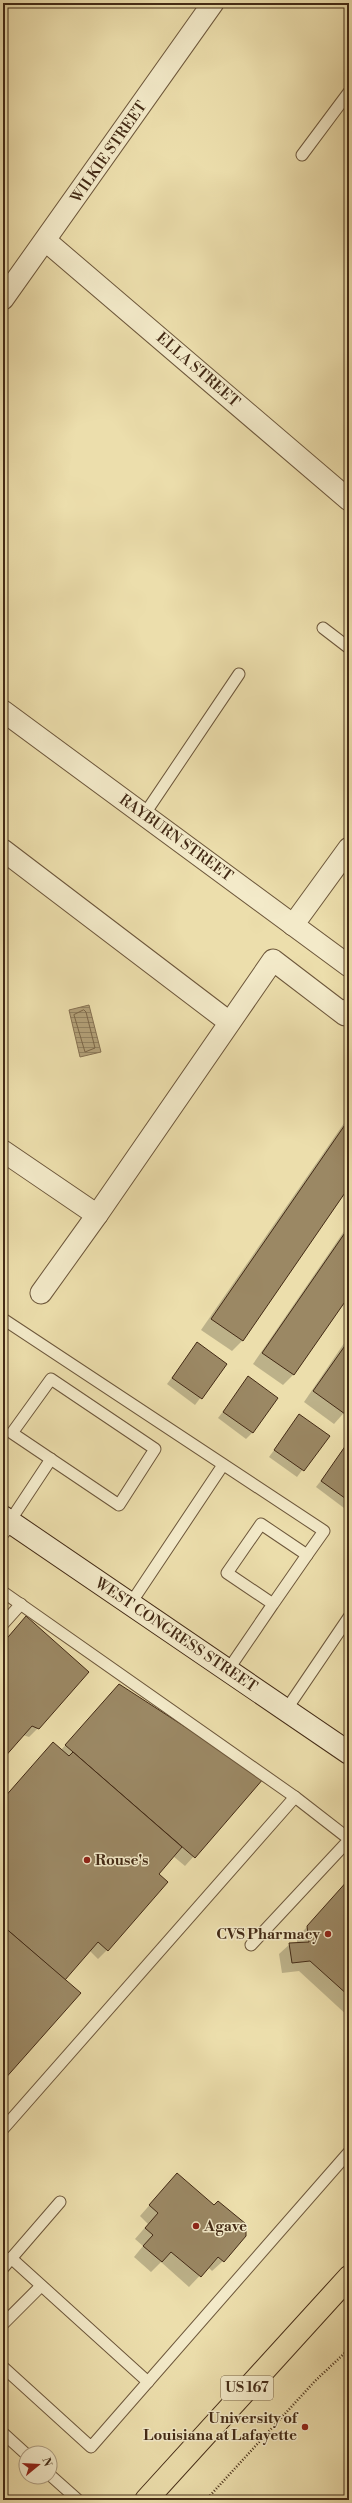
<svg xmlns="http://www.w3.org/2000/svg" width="352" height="2503" viewBox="0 0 352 2503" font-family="'Libre Bodoni',serif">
<defs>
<pattern id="water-rules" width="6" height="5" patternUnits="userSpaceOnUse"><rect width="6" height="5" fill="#b3a179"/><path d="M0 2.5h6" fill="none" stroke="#938362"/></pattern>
</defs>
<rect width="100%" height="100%" fill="#ecdeac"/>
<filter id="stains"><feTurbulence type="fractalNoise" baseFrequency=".005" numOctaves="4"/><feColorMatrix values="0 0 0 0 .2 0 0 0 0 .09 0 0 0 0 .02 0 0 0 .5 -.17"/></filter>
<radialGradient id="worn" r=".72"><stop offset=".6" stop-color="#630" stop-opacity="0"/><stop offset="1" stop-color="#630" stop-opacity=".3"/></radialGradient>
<!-- water -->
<path fill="url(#water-rules)" stroke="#867151" d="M89,1005L101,1052L80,1057L69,1010Z"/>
<!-- shadow -->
<g fill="#0003">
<path d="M349,1116V1186L242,1341L232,1351L201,1330Z"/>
<path d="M349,1224V1294L293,1375L283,1385L253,1364Z"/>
<path d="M349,1336V1407L334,1424L304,1402Z"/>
<path d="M197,1344L226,1364L195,1405L167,1384Z"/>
<path d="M249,1378L253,1432L246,1439L218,1418Z"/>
<path d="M299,1416L328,1436L297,1477L269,1457Z"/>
<path d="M347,1447L349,1449V1504L344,1508L316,1487Z"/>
<path d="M17,1626L38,1728L29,1737L23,1735L3,1757V1643Z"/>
<path d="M110,1695L263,1779L185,1866L173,1856L157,1874L107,1950L98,1959L89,1950L64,1980L3,2079V1799L53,1743L61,1750Z"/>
<path d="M349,1880V2017L299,1971L282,1973L279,1954L290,1944H297V1938Z"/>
<path d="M167,2185L214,2206L223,2261L212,2271L208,2267L189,2287L161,2262L151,2272L134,2257L143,2246L135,2239L148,2224L140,2216Z"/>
</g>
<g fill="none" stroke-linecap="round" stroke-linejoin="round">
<!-- shore -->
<path stroke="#7b6647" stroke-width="1" d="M84,1010L86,1012L95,1048L85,1052L74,1015Z"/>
</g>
<!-- building -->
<g fill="#9b8864" stroke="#432a15">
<path d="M349,1119V1187L243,1341L211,1319Z"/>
<path d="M349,1227V1296L294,1375L262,1353Z"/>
<path d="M349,1340V1408L345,1414L313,1391Z"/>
<path d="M197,1342L227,1364L202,1399L172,1378Z"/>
<path d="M248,1376L278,1398L253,1433L223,1412Z"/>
<path d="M299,1414L330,1436L304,1471L274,1450Z"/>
<path d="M346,1445L349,1447V1501L321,1481Z"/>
<path d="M26,1616L89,1672L39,1729L32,1726L3,1759V1643Z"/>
<path d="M119,1684L264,1778L195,1858L65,1745Z"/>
<path d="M53,1742L69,1756L73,1752L182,1847L159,1874L168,1882L108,1951L98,1942L65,1980L3,1926V1799Z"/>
<path d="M349,1879V1996L310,1961L292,1963L289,1943L309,1942L307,1926Z"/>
<path d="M3,1926L81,1993L3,2081Z"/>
<path d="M177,2173L214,2205L218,2201L246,2224V2236L224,2262L218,2257L201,2277L171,2252L162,2262L143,2246L153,2235L145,2228L158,2213L149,2205Z"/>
</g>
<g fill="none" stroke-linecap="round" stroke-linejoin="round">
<defs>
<g id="lane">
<path d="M302,155L349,92"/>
<path d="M323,628L349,648"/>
<path d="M144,815L239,674"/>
<path d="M3,1319L324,1531L307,1555"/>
<path d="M51,1379L155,1449L119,1505L12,1433Z"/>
<path d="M10,1521L51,1459"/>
<path d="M3,1534L13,1523"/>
<path d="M3,1592L295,1797"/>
<path d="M131,1603L223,1465"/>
<path d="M3,1624L21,1604"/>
<path d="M228,1670L273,1604L227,1573L261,1524L307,1555L273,1604"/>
<path d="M286,1710L349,1617"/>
<path d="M251,1945L349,1840"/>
<path d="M3,2129L295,1797L349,1839"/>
<path d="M11,2258L148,2382"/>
<path d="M3,2268L60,2202"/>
<path d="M3,2324L41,2286"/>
<path d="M3,2367L91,2447L349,2152"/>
<path d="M3,2433L26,2454"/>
<path d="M50,2475L77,2499"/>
</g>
<g id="street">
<path d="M46,241L349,500"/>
<path d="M3,299L213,3"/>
<path d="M3,711L349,966"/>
<path d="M3,850L229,1022"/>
<path d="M293,925L349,848"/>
<path d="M3,1151L97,1215L41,1293"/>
<path d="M97,1215L273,960L345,1015L349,1009"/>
</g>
<path id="secondary" d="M3,1517L349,1753"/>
<path id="primary" d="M146,2500L349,2277"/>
</defs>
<!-- lane casing -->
<use href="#lane" stroke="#6d573b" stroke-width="13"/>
<!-- street casing -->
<use href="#street" stroke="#6d573b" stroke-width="23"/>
<!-- secondary casing -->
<use href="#secondary" stroke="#432a15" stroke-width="24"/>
<!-- primary casing -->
<use href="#primary" stroke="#432a15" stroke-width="24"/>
<!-- path -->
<path stroke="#432a15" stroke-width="2.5" stroke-dasharray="1 2" stroke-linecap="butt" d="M206,2500L315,2381L349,2349"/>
<!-- lane -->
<use href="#lane" stroke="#f3eac9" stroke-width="11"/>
<!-- street -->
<use href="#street" stroke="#f3eac9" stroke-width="21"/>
<!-- secondary -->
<use href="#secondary" stroke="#f3eac9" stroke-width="22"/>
<!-- primary -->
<use href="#primary" stroke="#ecdeac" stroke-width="22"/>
</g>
<!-- markers -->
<g fill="#8f2418" stroke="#f3eac9" stroke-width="1.5">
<circle cx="87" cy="1860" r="4"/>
<circle cx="328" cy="1934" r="4"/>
<circle cx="196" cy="2226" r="4"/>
<circle cx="305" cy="2427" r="4"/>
</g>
<g text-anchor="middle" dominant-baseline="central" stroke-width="3" stroke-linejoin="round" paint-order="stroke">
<!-- shield labels -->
<rect fill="#f3eac9" stroke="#78644b" stroke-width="1" x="221" y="2376" width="52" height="24" rx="3"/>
<g font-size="14" font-weight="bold" fill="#432a15">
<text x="247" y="2388">US 167</text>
</g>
<!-- street labels -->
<g font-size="15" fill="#432a15" stroke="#f3eac9">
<text transform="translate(109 152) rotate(-55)">WILKIE STREET</text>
<text transform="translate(198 370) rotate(41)">ELLA STREET</text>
<text transform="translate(176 838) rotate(36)">RAYBURN STREET</text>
<text transform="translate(176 1635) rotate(34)">WEST CONGRESS STREET</text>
</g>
<!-- poi labels -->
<g font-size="15" font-weight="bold" fill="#432a15" stroke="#f3eac9" text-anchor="start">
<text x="95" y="1860">Rouse's</text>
<text x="320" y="1934" text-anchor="end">CVS Pharmacy</text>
<text x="204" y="2226">Agave</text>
<text x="297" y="2418" text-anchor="end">University of<tspan x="297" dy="17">Louisiana at Lafayette</tspan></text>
</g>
</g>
<!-- margin -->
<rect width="352" height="2503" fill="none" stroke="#ecdeac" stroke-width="16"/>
<rect x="4" y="4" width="344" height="2495" fill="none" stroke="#432a15" stroke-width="2"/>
<rect x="8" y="8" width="336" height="2487" fill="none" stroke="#432a15"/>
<!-- north arrow -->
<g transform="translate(38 2465) rotate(72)"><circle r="19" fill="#f3eac9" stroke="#ad9d81"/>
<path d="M0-3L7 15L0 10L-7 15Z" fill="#8f2418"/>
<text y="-6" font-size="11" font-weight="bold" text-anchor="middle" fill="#432a15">N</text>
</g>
<rect width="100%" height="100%" filter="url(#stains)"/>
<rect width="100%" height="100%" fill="url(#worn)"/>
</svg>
